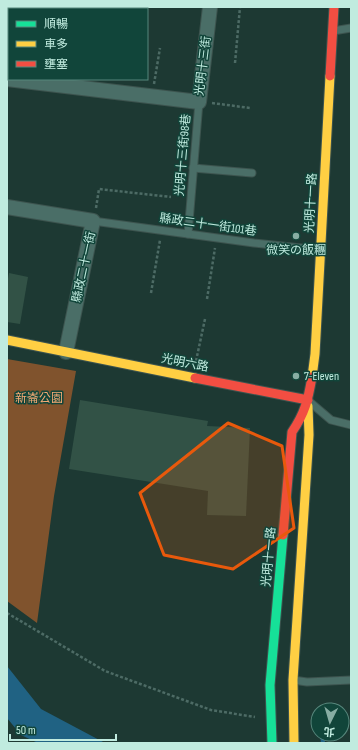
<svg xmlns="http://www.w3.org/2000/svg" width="358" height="750" viewBox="0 0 358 750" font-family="'Sofia Sans Condensed','Noto Sans TC','Noto Sans JP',sans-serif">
<rect width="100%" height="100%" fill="#1d3933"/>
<!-- green -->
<path fill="#80532d" d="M7,359L76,371L54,496L37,623L7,601Z"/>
<!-- water -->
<path fill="#206283" d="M7,666L41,709L105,743H38L21,735L7,718Z"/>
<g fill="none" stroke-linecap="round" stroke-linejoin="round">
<!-- stream -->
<path stroke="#206283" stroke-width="4" d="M322,734L323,743"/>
</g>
<!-- building -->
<g fill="#325246">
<path d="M9,273L28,277L20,324L7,322V284Z"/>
<path d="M80,400L208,421L207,426L250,428L246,516L207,515L208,491L69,469Z"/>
</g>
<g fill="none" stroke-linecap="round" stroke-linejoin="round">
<defs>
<g id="lane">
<path d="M333,31L351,28"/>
<path d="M193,168L252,173"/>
<path d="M93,221L254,243L320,250"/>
<path d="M188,234L199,102"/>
<path d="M311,403L331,420L351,425"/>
<path d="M293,680L307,682L351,680"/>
</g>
<g id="street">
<path d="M7,79L199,102L210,7"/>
<path d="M7,207L93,221L66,352"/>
</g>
<path id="fast" d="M272,743L270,685L283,535"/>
<g id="slow">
<path d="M7,340L195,378"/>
<path d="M312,377L315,354L330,76"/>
<path d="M294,743L293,680L309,435L308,406"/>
</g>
<g id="jam">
<path d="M330,76L334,7"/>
<path d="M195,378L308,400"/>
<path d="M283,535L292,432C305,413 308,400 312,377"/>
</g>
</defs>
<!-- lane casing -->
<use href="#lane" stroke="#3d544f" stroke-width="9"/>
<!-- street casing -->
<use href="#street" stroke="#3d544f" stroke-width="16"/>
<!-- fast casing -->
<use href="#fast" stroke="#3d544f" stroke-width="11"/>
<!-- slow casing -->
<use href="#slow" stroke="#3d544f" stroke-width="11"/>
<!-- jam casing -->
<use href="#jam" stroke="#3d544f" stroke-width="11"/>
<!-- path -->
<g stroke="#4d6b65" stroke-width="2.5" stroke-dasharray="3 2" stroke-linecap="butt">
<path d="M235,63L240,7"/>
<path d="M154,84L160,48"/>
<path d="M212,103L250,108"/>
<path d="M96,208L99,189L171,197"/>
<path d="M151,293L160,240"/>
<path d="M207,299L215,248"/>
<path d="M196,361L205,319"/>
<path d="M7,613L105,671L211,710L255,717"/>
<path d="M7,742L9,743"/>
</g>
<!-- lane -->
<use href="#lane" stroke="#4a6e67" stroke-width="7"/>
<!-- street -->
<use href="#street" stroke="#4a6e67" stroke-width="14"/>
<!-- fast -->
<use href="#fast" stroke="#16e098" stroke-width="9"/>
<!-- slow -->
<use href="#slow" stroke="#ffcf43" stroke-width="9"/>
<!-- jam -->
<use href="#jam" stroke="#f24e42" stroke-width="9"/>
</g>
<!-- marked area -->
<path fill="#e8590c" fill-opacity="0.2" stroke="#e8590c" stroke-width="3" stroke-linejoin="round" d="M228,423L282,446L294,528L233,569L164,555L140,493Z"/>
<!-- markers -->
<g fill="#87ada3" stroke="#11453a" stroke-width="1.5">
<circle cx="296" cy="236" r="4"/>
<circle cx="296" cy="376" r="4"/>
</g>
<g text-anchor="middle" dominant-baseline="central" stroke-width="3" stroke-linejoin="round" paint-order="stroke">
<!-- street labels -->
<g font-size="12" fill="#c0ebdf" stroke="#11453a">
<text transform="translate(203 66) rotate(-83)">光明十三街</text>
<text transform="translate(183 155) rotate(-85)">光明十三街98巷</text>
<text transform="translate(311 203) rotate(-87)">光明十一路</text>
<text transform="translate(208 225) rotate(8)">縣政二十一街101巷</text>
<text transform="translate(84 267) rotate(-78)">縣政二十一街</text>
<text transform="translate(185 363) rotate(11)">光明六路</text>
<text transform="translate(269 557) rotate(-85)">光明十一路</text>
</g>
<!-- poi labels -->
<g font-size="12" fill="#c0ebdf" stroke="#11453a">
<text x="296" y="250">微笑の飯糰</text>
<text x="304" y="376" text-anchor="start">7-Eleven</text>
</g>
<!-- park labels -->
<g font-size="12" fill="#f6aa74" stroke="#11453a">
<text x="39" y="398">新崙公園</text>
</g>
</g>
<!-- border -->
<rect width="358" height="750" fill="none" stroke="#c0ebdf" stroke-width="16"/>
<!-- legend -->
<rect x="8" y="8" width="140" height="72" fill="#11453a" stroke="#57877c"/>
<rect x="16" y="21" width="20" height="6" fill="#16e098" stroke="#57877c"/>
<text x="44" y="28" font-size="12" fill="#c0ebdf">順暢</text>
<rect x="16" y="41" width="20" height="6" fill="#ffcf43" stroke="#57877c"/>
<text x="44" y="48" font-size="12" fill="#c0ebdf">車多</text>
<rect x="16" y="61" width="20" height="6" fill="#f24e42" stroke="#57877c"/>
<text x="44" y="68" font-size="12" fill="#c0ebdf">壅塞</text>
<!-- north arrow -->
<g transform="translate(330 722) rotate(185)"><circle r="19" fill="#11453a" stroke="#57877c"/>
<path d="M0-3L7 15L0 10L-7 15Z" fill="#87ada3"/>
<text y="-6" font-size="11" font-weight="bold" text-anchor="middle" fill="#c0ebdf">北</text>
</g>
<!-- scale -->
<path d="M10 734v6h106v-6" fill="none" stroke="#c0ebdf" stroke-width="2"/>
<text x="16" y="734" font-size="12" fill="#c0ebdf" stroke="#11453a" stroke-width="3" paint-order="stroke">50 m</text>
</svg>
